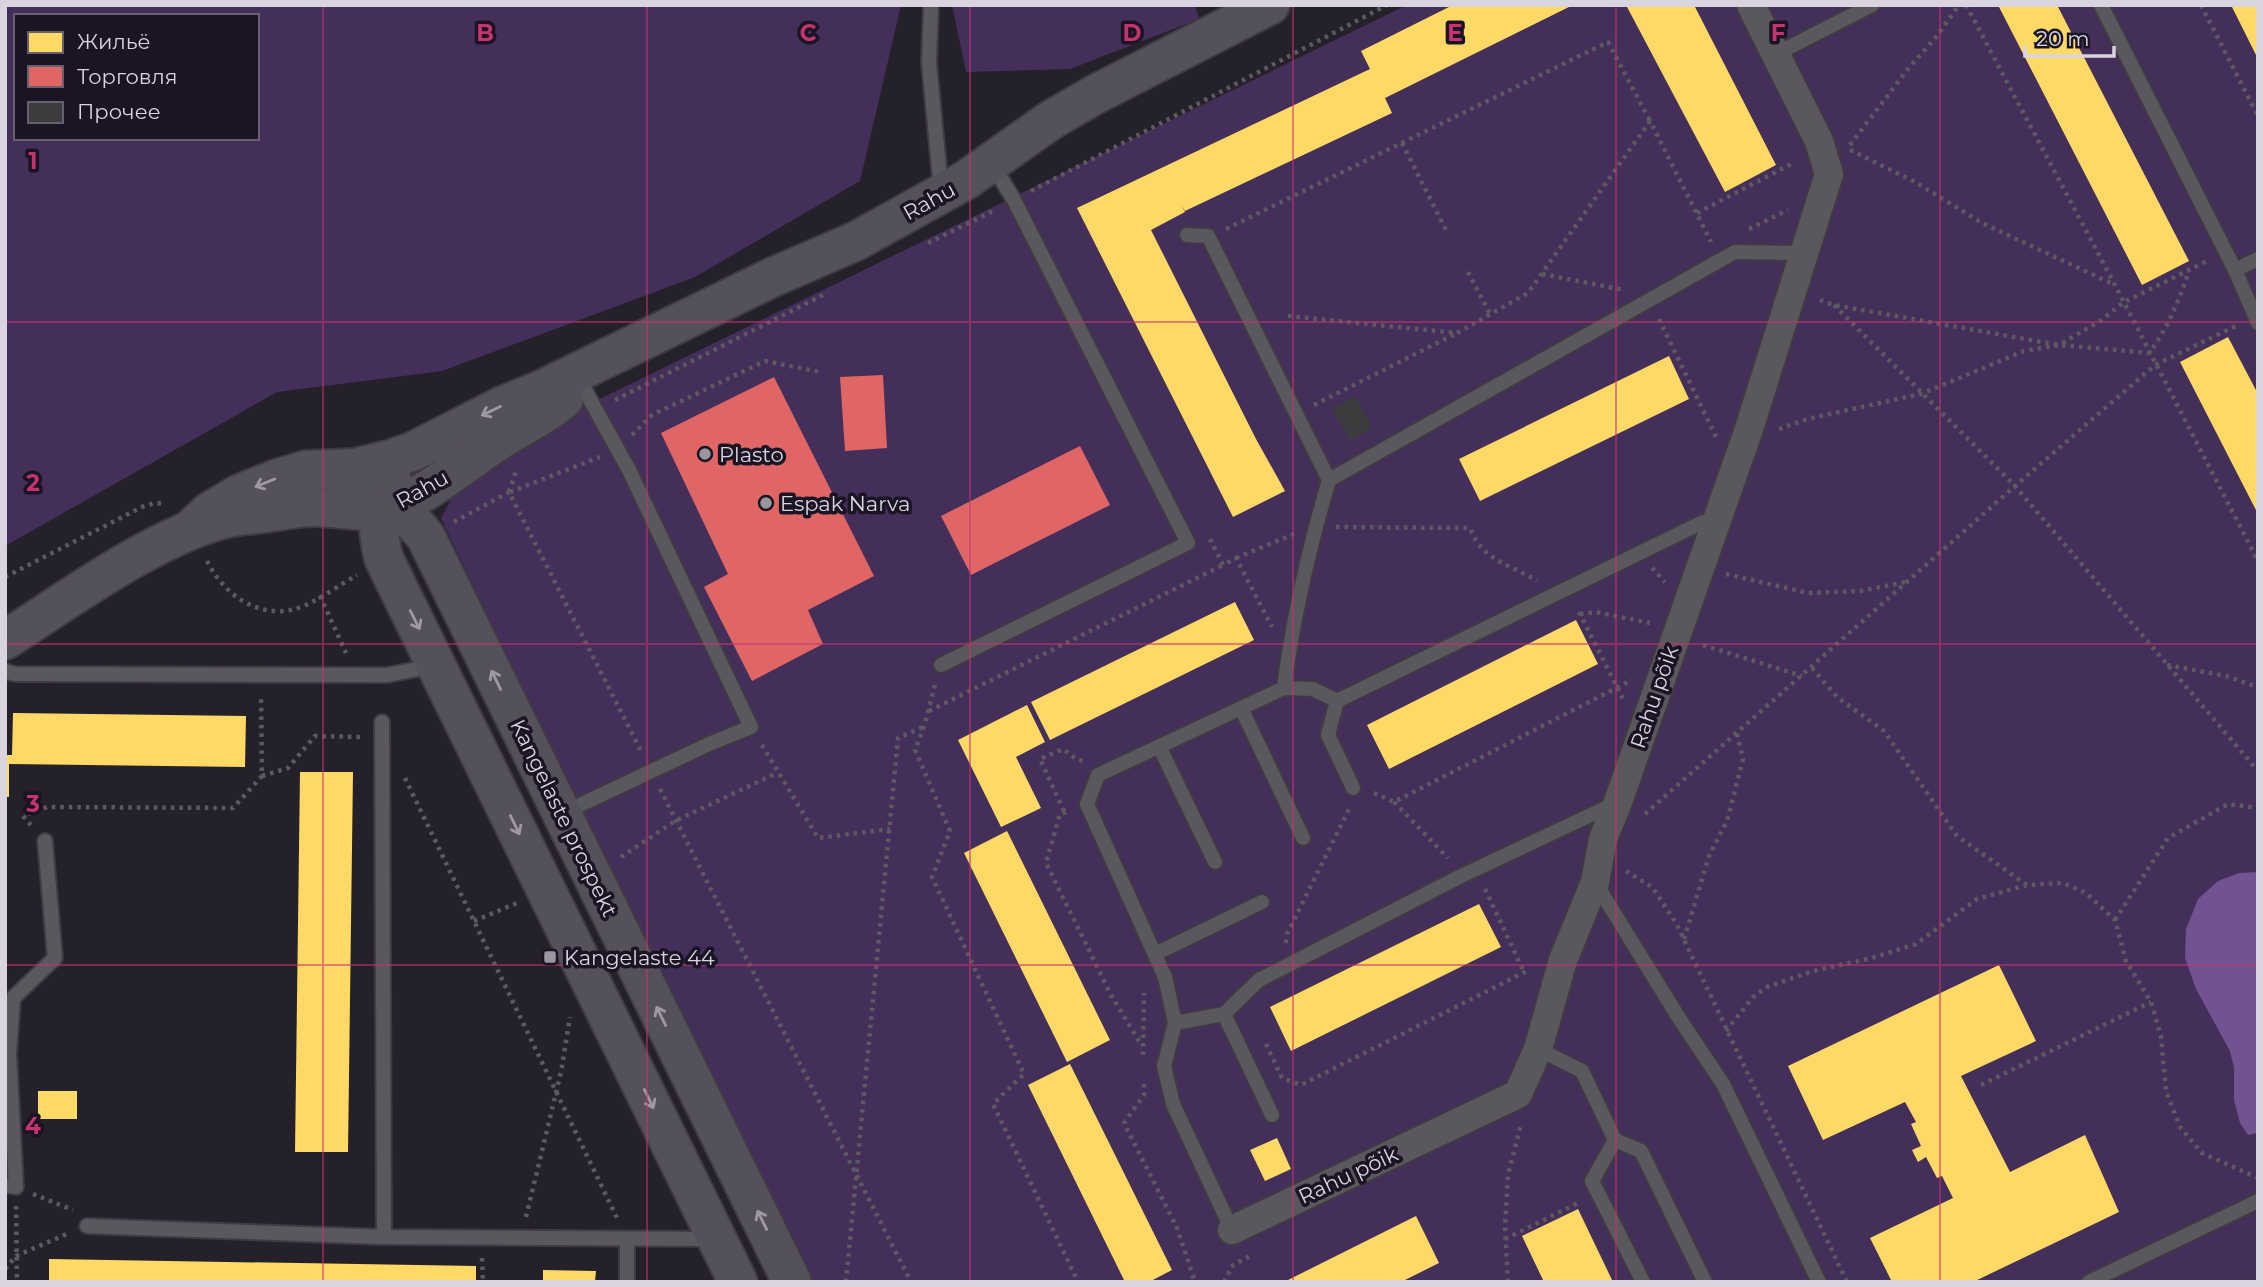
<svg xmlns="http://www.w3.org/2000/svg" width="2263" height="1287" viewBox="0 0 2263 1287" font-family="Montserrat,sans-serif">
<rect width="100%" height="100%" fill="#25212a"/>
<!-- green -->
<g fill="#442f5a" fill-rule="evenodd">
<path d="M5,5H901L860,181L695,277L442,371L277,392L5,546ZM16,16H257V138H16Z"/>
<path d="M952,5H1195L1199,19L1070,69L966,72Z"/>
<path d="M1407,5H2258V1282H804L441,518L463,476L534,431Z"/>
</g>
<!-- water -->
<path fill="#715391" d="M2258,872V1133L2248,1135L2240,1123L2234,1100V1068L2230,1051L2196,989L2185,958L2186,929L2198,899L2218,881L2239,873Z"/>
<!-- homes -->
<g fill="#ffd966">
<path d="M1453,5H1573L1385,98L1392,113L1185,211L1181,204L1185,212L1151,230L1256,439L1285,491L1233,517L1077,208L1370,69L1361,51Z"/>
<path d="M1626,5H1694L1776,165L1725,192Z"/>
<path d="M1998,5H2057L2189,261L2142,285Z"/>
<path d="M2231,5H2258V59Z"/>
<path d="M2228,337L2258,394V514L2180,362Z"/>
<path d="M1669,356L1689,399L1480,501L1459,459Z"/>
<path d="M1235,602L1254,640L1050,740L1031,702Z"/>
<path d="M1576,620L1598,664L1389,769L1367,725Z"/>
<path d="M1027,705L1045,742L1016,757L1041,808L1001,827L958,740Z"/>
<path d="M13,713L246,716L245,767L9,764V797H5V755H12Z"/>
<path d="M300,772H353L348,1152H295Z"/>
<path d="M1007,831L1110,1040L1067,1062L964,853Z"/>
<path d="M1479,904L1501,947L1291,1051L1270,1007Z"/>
<path d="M1999,965L2036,1041L1961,1076L2010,1172L2085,1135L2119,1212L1973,1282H1892L1870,1238L1953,1198L1942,1176L1937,1178L1926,1157L1918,1162L1912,1150L1921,1146L1911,1124L1916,1122L1905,1102L1823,1140L1788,1066Z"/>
<path d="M1070,1064L1172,1270L1149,1282H1125L1028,1085Z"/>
<rect x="38" y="1091" width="39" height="28"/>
<path d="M1277,1138L1291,1169L1265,1181L1250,1150Z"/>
<path d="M1578,1209L1613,1282H1544L1522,1236Z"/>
<path d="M1416,1216L1439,1263L1401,1282H1284Z"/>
<path d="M49,1259L476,1266V1282H49Z"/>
<path d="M543,1270L596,1271L595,1282H543Z"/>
</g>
<!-- shops -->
<g fill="#e06666">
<path d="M883,375L887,448L845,451L840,377Z"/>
<path d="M774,377L874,576L808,610L823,644L752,681L704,587L728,574L661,433Z"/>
<path d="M1080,446L1110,505L971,575L941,516Z"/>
</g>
<!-- building -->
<path fill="#3c3c3f" d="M1355,396L1373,428L1350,441L1332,409Z"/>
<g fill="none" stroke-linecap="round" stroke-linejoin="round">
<defs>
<g id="service">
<path d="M931,5L929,63L941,189"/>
<path d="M2101,5L2235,270L2258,323"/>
<path d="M1776,54L1872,5"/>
<path d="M1187,235L1208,236L1329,480L1735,252L1803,253"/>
<path d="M2235,270L2258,259"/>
<path d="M941,665L1188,543L1014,200L992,164"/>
<path d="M5,671L15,674L387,675L433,666"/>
<path d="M1284,688L1313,689L1337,701L1703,522L1716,523"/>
<path d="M1337,701L1328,735L1353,788"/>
<path d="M1241,708L1303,838"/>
<path d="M382,722L384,1237"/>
<path d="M1159,746L1215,862"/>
<path d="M563,813L709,744L751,727L629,470L577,376"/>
<path d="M1595,882L1677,1015L1723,1084L1819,1282"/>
<path d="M1155,954L1262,902"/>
<path d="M1224,1014L1272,1115"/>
<path d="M1175,1023L1165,977L1087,804L1098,775L1284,688C1293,618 1309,548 1329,480"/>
<path d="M1538,1049L1582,1071L1615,1140L1592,1181L1643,1282"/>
<path d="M1615,1140L1641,1151L1705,1282"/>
<path d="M5,1185L16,1187L9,1054L13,998L55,958L45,841"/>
<path d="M87,1226L384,1237L712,1239"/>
<path d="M1232,1230L1173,1104L1164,1066L1175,1023L1224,1014L1259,980L1459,877L1614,804"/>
<path d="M627,1282V1239"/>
<path d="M2089,1282L2258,1201"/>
</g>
<path id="minor" d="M1232,1230L1518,1094L1538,1049L1563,960L1595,882L1603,839L1618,802L1749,429L1829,174L1819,141L1751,5"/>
<g id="secondary">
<path d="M331,470C369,479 402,507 426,537L792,1282"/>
<path d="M391,475C375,500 377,532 384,559L738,1282"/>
<path d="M191,529L209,512L239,494L276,479L306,470L355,468L388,460L414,451L502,406L541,390L773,277L856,241L966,180L1051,120L1096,94L1270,5"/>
<path d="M5,640C68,600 148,541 219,520C236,515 254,515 271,512C286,510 299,507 314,507C336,507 354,512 377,510C418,505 463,463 497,442C519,427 544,417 564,399"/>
</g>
</defs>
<!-- service casing -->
<use href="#service" stroke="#3f3b43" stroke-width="18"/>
<!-- minor casing -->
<use href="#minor" stroke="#3f3b43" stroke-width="32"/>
<!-- secondary casing -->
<use href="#secondary" stroke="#3f3b43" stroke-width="42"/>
<!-- path -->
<g stroke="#5c5a60" stroke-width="4.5" stroke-dasharray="3.5 5" stroke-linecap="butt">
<path d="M1966,5L2115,285L2258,561"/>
<path d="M2201,5L2258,116"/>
<path d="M1402,143L1448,234"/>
<path d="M1850,145L1908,69L1937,36L1959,5"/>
<path d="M1850,150L1915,182L1982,223L2113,284"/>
<path d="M1031,191L1387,5"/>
<path d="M1697,213L1795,162"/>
<path d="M1226,229L1608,42L1650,121"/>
<path d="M1749,229L1788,210"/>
<path d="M928,243L995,210"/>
<path d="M1468,272L1490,314"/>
<path d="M1542,274L1624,290"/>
<path d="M1820,300L1834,305L2059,345L2149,353C2168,328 2179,300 2189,271"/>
<path d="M1834,305L2015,486L2258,771"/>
<path d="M1288,316L1457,333L1528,293L1650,121L1711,242"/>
<path d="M1659,319L1716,437"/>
<path d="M615,400L823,295"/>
<path d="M1314,405L1457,333"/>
<path d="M1779,429L1807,419L1921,394L2024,351L2059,345L2100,321L2124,302L2207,261"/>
<path d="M632,435L652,415L765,361L820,372"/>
<path d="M509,492L516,471"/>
<path d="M510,492L600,457"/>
<path d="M454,522L509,492L642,753"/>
<path d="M1336,527L1470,528C1481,560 1510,564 1537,581"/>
<path d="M1210,539L1223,565L1236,558L1272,627"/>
<path d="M1236,558L1294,534"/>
<path d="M207,561C223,593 256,619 295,609C314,604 339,585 357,575"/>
<path d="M1652,568L1665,582"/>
<path d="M1726,574L1808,593L1860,591L1906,582"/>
<path d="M5,577L142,507L155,503L165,504"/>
<path d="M320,596L346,653"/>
<path d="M1579,612L1624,701"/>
<path d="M1580,614L1596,612L1650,623"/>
<path d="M1703,645L1802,676"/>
<path d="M2167,665L2226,676L2258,687"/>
<path d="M1812,668L1837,697L1884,731L1957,836L2027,885"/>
<path d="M935,685L924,727L915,750L950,831L932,877L1024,1074L993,1104L1078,1282"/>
<path d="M929,711L1223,565"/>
<path d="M762,745L818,838L890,829"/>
<path d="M262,776L288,768L315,736L360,737"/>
<path d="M405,778L617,1218"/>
<path d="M660,789L911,1282"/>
<path d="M1374,793L1394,802L1632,680"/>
<path d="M1394,802L1448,858"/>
<path d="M1064,811L1040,759L1063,749L1076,759L1084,761"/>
<path d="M1066,812L1060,814L1046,863L1111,995L1142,1046"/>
<path d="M1645,814L2015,486L2155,365L2238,325"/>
<path d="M31,825L23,816L47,807L233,808L262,776L261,695"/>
<path d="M621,857L675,821L777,773"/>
<path d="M1626,871L1652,887L1676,923L1847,1282"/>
<path d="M1485,889L1524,972"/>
<path d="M2115,920L2168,838L2228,804L2258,808"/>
<path d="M474,921L517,903"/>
<path d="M1684,939L1709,856L1727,821L1743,759L1737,734"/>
<path d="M1286,943L1287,934L1349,809"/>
<path d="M1726,1031L1753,997L1767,987L1813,971L1872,958L1916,944L1977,899L2027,885L2063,883L2086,893L2115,920L2126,961L2151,1002L2161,1036L2166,1091L2180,1127L2202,1153L2258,1178"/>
<path d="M1266,1044L1282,1078L1301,1085L1529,970"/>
<path d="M1143,1055L1144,993"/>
<path d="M1144,1084V1095L1124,1123L1177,1228L1195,1282"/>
<path d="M1981,1085L2151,1002"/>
<path d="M33,1194L73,1210"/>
<path d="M16,1206L17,1282"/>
<path d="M526,1217L561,1072L570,1017"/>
<path d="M1505,1239L1580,1202"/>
<path d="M482,1258L483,1282"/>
<path d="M5,1269L16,1256L69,1233"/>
<path d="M846,1282L898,738L923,727"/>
<path d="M1224,1282L1233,1265L1250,1256"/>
<path d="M1508,1282L1505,1228L1508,1175L1521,1124"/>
</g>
<!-- service -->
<use href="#service" stroke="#5a575e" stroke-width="14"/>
<!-- minor -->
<use href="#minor" stroke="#5a575e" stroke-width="28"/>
<!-- secondary -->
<use href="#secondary" stroke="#55515a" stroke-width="38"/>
</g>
<!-- one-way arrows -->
<defs><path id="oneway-shaft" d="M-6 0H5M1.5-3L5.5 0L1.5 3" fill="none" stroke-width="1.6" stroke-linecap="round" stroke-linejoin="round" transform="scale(1.75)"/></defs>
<g stroke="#9e99a4">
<use href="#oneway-shaft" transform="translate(491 411) rotate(154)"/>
<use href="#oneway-shaft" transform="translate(265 483) rotate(158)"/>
<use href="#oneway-shaft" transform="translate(415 620) rotate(63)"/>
<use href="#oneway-shaft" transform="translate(496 680) rotate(-116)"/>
<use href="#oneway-shaft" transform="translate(515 825) rotate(64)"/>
<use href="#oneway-shaft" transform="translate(661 1016) rotate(-116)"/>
<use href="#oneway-shaft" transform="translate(649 1099) rotate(64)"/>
<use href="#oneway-shaft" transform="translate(762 1220) rotate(-116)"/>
</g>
<!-- grid -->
<path fill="none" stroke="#c5346f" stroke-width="2" stroke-opacity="0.55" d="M323,5V1282M647,5V1282M970,5V1282M1293,5V1282M1616,5V1282M1940,5V1282M5,322H2258M5,644H2258M5,965H2258"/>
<!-- markers -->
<g fill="#9a95a0" stroke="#1b1424" stroke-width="2.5">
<circle cx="705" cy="454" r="7"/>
<circle cx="766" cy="503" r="7"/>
<rect x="543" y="950" width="14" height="14" rx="3.5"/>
</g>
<g text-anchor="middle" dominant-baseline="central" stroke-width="7" stroke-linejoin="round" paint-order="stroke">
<!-- street labels -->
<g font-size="21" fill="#d9d4e0" stroke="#1b1424">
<text transform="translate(929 201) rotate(-29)">Rahu</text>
<text transform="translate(422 489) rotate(-29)">Rahu</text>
<text transform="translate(1654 697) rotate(-71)">Rahu põik</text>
<text transform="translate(564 818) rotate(64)">Kangelaste prospekt</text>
<text transform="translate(1348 1175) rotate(-25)">Rahu põik</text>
</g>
<!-- poi labels -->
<g font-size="21" fill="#d9d4e0" stroke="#1b1424" text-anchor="start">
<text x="719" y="454">Plasto</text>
<text x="780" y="503">Espak Narva</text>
<text x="564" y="957">Kangelaste 44</text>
</g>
</g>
<g font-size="23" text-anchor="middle" font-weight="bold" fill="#c5346f" stroke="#1b1424" stroke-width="7" stroke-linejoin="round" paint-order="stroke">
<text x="485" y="41">B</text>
<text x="808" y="41">C</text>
<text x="1132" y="41">D</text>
<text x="1455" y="41">E</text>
<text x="1778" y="41">F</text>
<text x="33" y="169">1</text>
<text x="33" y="491">2</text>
<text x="33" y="812">3</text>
<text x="33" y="1134">4</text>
</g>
<!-- border -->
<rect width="2263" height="1287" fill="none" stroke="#d9d4e0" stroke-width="14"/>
<!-- legend -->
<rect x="14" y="14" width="245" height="126" fill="#1b1424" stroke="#67616f" stroke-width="2"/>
<rect x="28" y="32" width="35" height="21" fill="#ffd966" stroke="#67616f" stroke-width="2"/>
<text x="77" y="49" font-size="21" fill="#d9d4e0">Жильё</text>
<rect x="28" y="66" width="35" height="21" fill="#e06666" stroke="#67616f" stroke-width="2"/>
<text x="77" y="84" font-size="21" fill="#d9d4e0">Торговля</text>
<rect x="28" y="102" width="35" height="21" fill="#3c3c3f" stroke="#67616f" stroke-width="2"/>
<text x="77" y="119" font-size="21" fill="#d9d4e0">Прочее</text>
<!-- scale -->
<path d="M2025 46v10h89v-10" fill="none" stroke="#d9d4e0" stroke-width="3.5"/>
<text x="2036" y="46" font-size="21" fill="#d9d4e0" stroke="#1b1424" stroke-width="5" paint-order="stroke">20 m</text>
</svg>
